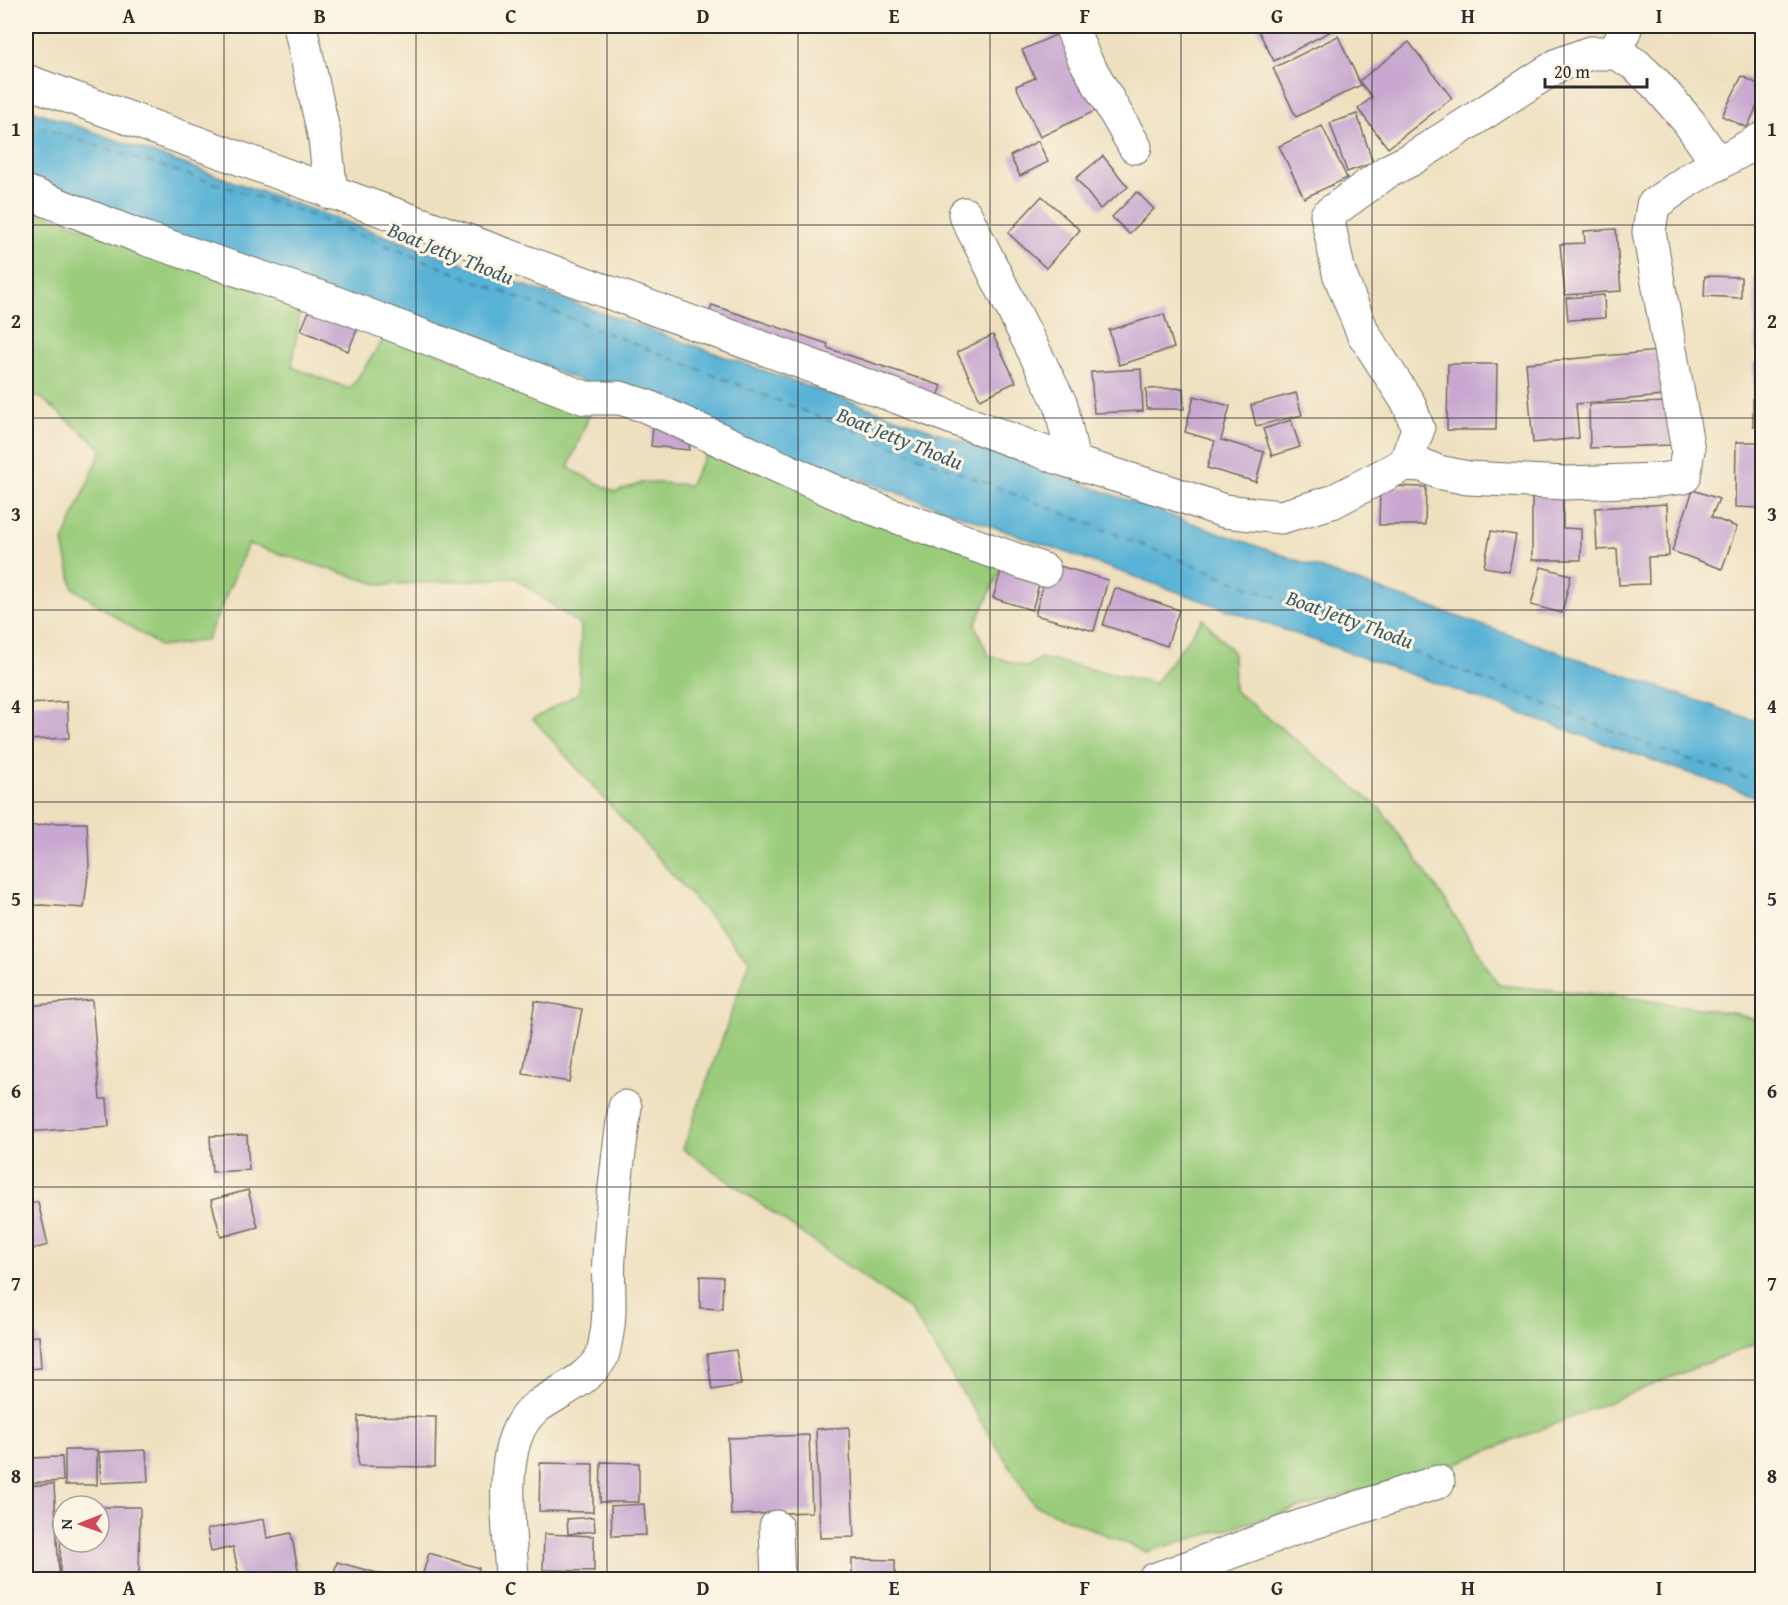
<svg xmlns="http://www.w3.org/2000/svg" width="1788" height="1605" viewBox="0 0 1788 1605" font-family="'Gentium Book Plus',serif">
<rect width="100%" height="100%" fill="#fcf5e5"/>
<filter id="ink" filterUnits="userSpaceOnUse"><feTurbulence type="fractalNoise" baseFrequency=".0167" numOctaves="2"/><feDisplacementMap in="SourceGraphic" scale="12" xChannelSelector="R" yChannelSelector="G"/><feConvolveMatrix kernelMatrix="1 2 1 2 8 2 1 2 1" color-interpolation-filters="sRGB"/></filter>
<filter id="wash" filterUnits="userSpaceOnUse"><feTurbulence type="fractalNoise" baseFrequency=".008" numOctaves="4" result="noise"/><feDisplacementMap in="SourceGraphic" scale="24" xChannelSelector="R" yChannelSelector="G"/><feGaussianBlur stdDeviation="1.35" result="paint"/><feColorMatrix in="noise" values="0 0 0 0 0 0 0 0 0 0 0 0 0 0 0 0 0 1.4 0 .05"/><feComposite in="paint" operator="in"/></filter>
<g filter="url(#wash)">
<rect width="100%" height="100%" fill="#eee0bf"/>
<!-- grass -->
<path fill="#9acc7c" stroke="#627c54" stroke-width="1.5" d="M26,208L302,301L292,367L350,389L387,334L591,411L568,468L615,492L645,482L689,485L708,451L1003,565L975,625L988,655L1027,667L1040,658L1155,683L1203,619L1233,652L1234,690L1381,809L1436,887L1499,985L1619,996L1737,1014L1762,1022V1341L1457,1463L1146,1552L1034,1505L911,1311L683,1149L750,961L533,719L579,693L581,626L515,578L381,585L248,544L207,640L161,647L73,588L63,542L102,449L40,397H26Z"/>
<!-- water -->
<path fill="#59b2d6" stroke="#426e80" stroke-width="1.5" d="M26,108L1344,577L1762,723V799L26,184Z"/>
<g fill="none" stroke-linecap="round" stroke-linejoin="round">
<!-- ferry -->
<path stroke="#3b5a67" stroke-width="1.5" stroke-dasharray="8 6" stroke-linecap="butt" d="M26,123L289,207L1661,750L1762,783"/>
</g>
<g id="blocks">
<!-- building -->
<g fill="#c8a7d0">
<path d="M1256,26H1336L1337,28L1274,61Z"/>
<path d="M1062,32L1097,110L1040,137L1016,86L1035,78L1022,50Z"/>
<path d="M1338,36L1361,85L1296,117L1273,68Z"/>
<path d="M1409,42L1452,98L1388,148L1358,109L1372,97L1359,81Z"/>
<path d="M1742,76L1762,86V95L1747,128L1722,116Z"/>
<path d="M1357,114L1373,163L1347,172L1330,123Z"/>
<path d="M1322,126L1347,178L1304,198L1279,146Z"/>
<path d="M1038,141L1048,162L1020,176L1010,156Z"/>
<path d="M1103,156L1128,187L1100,209L1076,178Z"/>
<path d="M1137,192L1154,209L1129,234L1112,217Z"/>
<path d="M1042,196L1080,230L1046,268L1008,233Z"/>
<path d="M1616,229L1621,291L1565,295L1560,244L1585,243L1584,231Z"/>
<path d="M1705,276L1741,277V298L1704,296Z"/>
<path d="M1762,278V352H1756L1753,279Z"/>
<path d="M1604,295L1605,318L1568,320L1566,298Z"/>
<path d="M313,302L360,323L348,351L301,330Z"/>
<path d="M712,305L828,344L827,348L942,386L934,407L704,331Z"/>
<path d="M1164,314L1174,348L1119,365L1109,330Z"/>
<path d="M993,335L1016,382L980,399L957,352Z"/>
<path d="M1670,350L1674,395L1576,404L1579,438L1533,443L1526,363Z"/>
<rect x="1753" y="363" width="9" height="63"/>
<path d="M1448,364H1497L1496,430H1447Z"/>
<path d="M1141,369L1143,411L1094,413L1091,372Z"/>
<path d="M1183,388L1184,409H1147L1146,389Z"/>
<path d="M1296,393L1302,415L1256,426L1251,405Z"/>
<path d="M1194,396L1230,406L1221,440L1264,452L1256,482L1207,468L1215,441L1185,432Z"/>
<path d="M1670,402L1671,445L1590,448L1589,404Z"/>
<path d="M655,410L693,414L689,450L651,446Z"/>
<path d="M1291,420L1300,447L1272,456L1263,429Z"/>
<path d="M1736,442H1762V508L1735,507Z"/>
<path d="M1532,482H1563V528L1581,529V560H1532Z"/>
<path d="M1380,486L1426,487L1425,525H1379Z"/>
<path d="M1693,490L1719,499L1711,517L1737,527L1722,569L1672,551Z"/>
<path d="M1667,504L1669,556L1648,557L1649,584L1619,585L1617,549L1597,550L1595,508Z"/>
<path d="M1491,531L1516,535L1509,571L1484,567Z"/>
<path d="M1008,548L1046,559L1032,610L993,598Z"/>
<path d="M1049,563L1108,580L1094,631L1035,615Z"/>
<path d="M1541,567L1571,575L1562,613L1531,605Z"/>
<path d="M1115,588L1179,610L1167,646L1103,625Z"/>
<path d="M67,702L69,738L26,740V704Z"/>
<path d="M52,823H87L89,866L84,908L42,905L26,906V825L36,826Z"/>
<path d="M26,917H27L30,968L26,969Z"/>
<path d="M92,1000L100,1099H107L109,1126L26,1132V1006Z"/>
<path d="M535,1001L582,1009L569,1082L523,1074Z"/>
<path d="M247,1135L249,1170L212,1172L210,1136Z"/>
<path d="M248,1190L258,1227L221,1237L211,1200Z"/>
<path d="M38,1202L48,1245L26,1251V1205Z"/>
<path d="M700,1276L723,1277L722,1309L700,1308Z"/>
<path d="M39,1336L41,1368L26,1369V1337Z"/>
<path d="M736,1350L741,1385L712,1390L707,1354Z"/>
<path d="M358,1416L436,1417L435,1467L358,1466Z"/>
<path d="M849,1427L854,1537L820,1538L816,1429Z"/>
<path d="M809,1435L812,1512L731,1515L728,1438Z"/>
<rect x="65" y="1450" width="32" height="35"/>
<path d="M146,1450L148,1481L101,1483L99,1452Z"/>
<path d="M62,1457L63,1481L26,1483V1458Z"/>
<path d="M601,1462L639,1463V1502H600Z"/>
<path d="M540,1463L593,1464V1512L539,1511Z"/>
<path d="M54,1484L59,1575L26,1576V1486Z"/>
<path d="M644,1504L646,1535L612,1536L611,1506Z"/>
<path d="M61,1506H63V1542H99V1507H140L139,1577L60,1575Z"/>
<path d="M594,1517L595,1531L568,1534L567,1519Z"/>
<path d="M264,1519L267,1538L291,1533L300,1580H240L233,1547L211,1552L207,1529Z"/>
<path d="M544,1534L594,1536V1571L543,1570Z"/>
<path d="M429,1553L479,1568L476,1580H421Z"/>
<path d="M852,1559L895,1560V1580L852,1579Z"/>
<path d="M337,1562L392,1577L391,1580H332Z"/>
</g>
</g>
</g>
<g filter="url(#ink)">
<use href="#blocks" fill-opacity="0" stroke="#6f6a5f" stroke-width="1.5"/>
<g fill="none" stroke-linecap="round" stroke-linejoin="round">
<defs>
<g id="minor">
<path d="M300,26L325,139L331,193"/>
<path d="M1071,26L1084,58L1135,147"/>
<path d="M1616,53L1626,26"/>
<path d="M26,81L884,392L1059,458L1164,490L1224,511L1281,517L1332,502L1405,464L1422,465L1438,472L1468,478L1566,483L1658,480L1684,477L1688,450L1649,232L1653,205L1690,179L1762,139"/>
<path d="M26,192L146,239L328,300L585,398H620L646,406L859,503L1044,570"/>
<path d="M965,214L1061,405L1073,462"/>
<path d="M1405,464L1418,429L1409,404L1363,333L1339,273L1327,215L1388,171L1410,160L1445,138L1558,65L1590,53H1616L1636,65L1656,84L1689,122L1718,164"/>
<path d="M776,1527L778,1580"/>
<path d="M512,1580C511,1532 493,1436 538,1406C558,1392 590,1379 602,1356C604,1351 605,1344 606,1338C612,1311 607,1284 609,1257C612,1206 618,1157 625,1107"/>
<path d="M1154,1580L1299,1527L1438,1482"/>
</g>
</defs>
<!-- minor casing -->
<use href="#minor" stroke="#6f6a5f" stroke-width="35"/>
<!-- minor -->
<use href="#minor" stroke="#fff" stroke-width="33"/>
</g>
</g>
<!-- grid -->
<path fill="none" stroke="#2b2b2b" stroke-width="1.5" stroke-opacity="0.55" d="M224,26V1580M416,26V1580M607,26V1580M798,26V1580M990,26V1580M1181,26V1580M1372,26V1580M1564,26V1580M26,225H1762M26,418H1762M26,610H1762M26,802H1762M26,995H1762M26,1187H1762M26,1380H1762"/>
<g text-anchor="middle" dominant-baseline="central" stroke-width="6" stroke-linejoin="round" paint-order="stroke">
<!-- water labels -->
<g font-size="21" font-style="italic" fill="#3b5a67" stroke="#fcf5e5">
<text transform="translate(451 253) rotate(22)">Boat Jetty Thodu</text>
<text transform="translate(900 438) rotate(22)">Boat Jetty Thodu</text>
<text transform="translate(1350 619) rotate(20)">Boat Jetty Thodu</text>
</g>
</g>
<!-- margin -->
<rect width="1788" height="1605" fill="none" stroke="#fcf5e5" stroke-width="66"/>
<!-- north arrow -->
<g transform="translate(81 1524) rotate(269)"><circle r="28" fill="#fcf5e5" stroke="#a8a49b" stroke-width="1.5"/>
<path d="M0-4.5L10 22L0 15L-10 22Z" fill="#d1495b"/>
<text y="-9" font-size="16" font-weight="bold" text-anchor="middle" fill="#2b2b2b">N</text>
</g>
<!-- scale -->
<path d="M1545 78v9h102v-9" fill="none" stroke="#2b2b2b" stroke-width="3"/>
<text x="1554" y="78" font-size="18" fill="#2b2b2b" stroke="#fcf5e5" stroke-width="4.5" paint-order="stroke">20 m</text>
<rect x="33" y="33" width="1722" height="1539" fill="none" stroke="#2b2b2b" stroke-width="2"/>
<g font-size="20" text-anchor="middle" font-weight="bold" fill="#2b2b2b">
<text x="129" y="23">A</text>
<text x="320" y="23">B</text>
<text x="511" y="23">C</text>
<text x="703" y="23">D</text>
<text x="894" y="23">E</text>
<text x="1085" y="23">F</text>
<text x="1277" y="23">G</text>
<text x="1468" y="23">H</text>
<text x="1659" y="23">I</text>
<text x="16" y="136">1</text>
<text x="1772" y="136">1</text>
<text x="16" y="328">2</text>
<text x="1772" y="328">2</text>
<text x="16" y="521">3</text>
<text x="1772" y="521">3</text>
<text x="16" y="713">4</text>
<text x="1772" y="713">4</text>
<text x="16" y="906">5</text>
<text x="1772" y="906">5</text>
<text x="16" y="1098">6</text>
<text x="1772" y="1098">6</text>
<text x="16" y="1290">7</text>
<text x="1772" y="1290">7</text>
<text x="16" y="1483">8</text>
<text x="1772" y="1483">8</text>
<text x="129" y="1595">A</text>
<text x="320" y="1595">B</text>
<text x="511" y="1595">C</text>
<text x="703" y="1595">D</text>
<text x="894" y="1595">E</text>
<text x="1085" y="1595">F</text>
<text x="1277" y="1595">G</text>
<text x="1468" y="1595">H</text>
<text x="1659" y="1595">I</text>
</g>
</svg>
